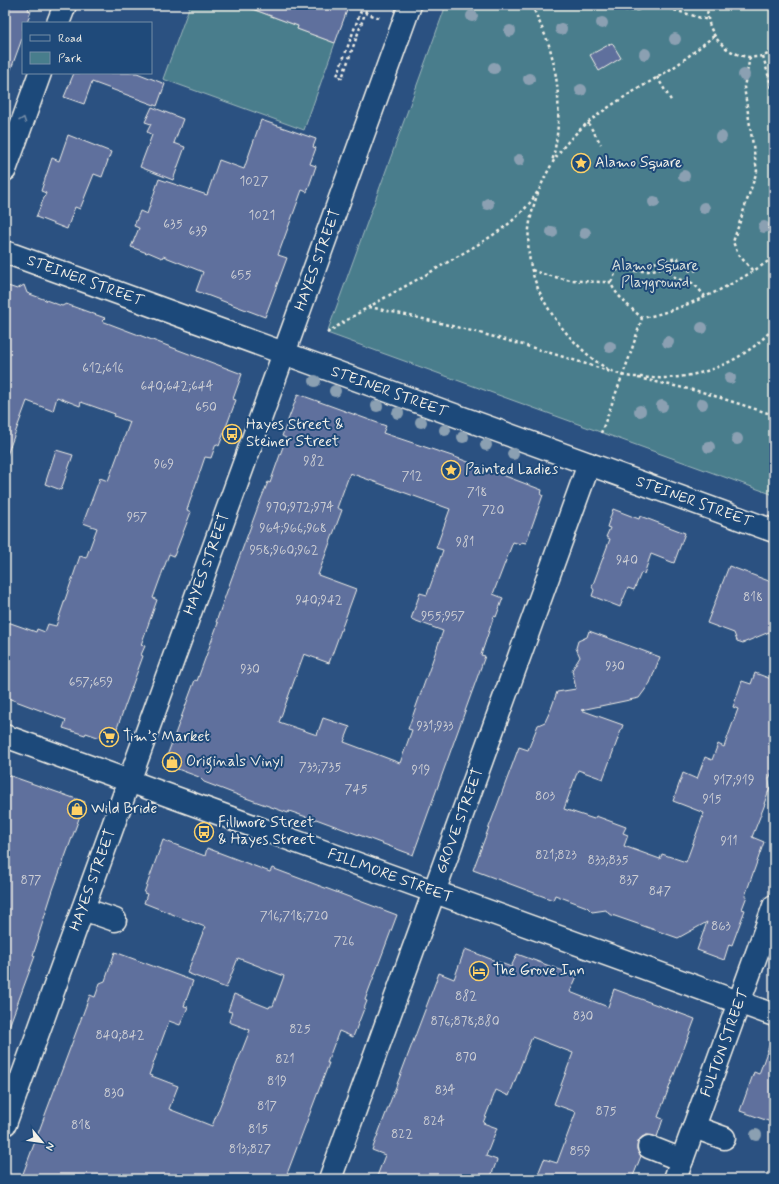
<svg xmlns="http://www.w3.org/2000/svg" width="779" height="1184" viewBox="0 0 779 1184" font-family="Mynerve,sans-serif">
<rect width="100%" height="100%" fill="#2b5181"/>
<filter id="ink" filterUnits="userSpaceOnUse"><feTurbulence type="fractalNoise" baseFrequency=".025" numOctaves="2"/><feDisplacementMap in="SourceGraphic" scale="8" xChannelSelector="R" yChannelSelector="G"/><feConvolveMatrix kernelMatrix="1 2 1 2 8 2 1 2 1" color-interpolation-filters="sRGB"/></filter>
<g filter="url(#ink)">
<!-- green -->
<g fill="#487d8c" stroke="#9eb7ba">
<path d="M190,5H241L298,26L297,29L335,43L304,130L163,79Z"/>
<path d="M446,5H774V495L327,333Z"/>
</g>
<!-- building -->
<g fill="#5f6f9d" stroke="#f4f1e8" fill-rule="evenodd">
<path d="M5,5H30L28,10L31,11L27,23H23V36L7,80L5,79Z"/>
<path d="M247,5H349L335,43L297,29L298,26L247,7Z"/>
<path d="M612,43L621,58L599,71L590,55Z"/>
<path d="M74,73H137L165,84L157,106L92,82L84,104L64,97Z"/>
<path d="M152,107L183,119L174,143L185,147L173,180L140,167L152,135L147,132L151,124L145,122Z"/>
<path d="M261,120L316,139L313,147L316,148L310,164L316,166L307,192L302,190L278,255L287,258L265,317L196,291L203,272L163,256L162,258L148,252L147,253L131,247L139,228L134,226L140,211L147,214L159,179L207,195L219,160L244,169Z"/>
<path d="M68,135L111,152L102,177L94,174L80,209L75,207L67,229L36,217L46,193L41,191L52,158L59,161Z"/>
<path d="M5,285L17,289L24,285L27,293L62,306L66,304L105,318L102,321L242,374L233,399L236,400L219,446L216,444L211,458L205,457L187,510L191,512L174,556L169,554L153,598L157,600L141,645L145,646L141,655L143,656L112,742L86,733L85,735L63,728L66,720L5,697V621L36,632L37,629L45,632L48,624L56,626L80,556L86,558L97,528L83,523L100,478L108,481L130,422L114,416L115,414L81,402L80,406L57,397L53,411L27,401L7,455H5Z"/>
<path d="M298,394L386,426L383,433L455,457L542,490L541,495H543L526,543L521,542L520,544L513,542L493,594L503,598L496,617L494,616L481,655L485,656L413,855L316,819L315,820L289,811L288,813L243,797L204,782L199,777L164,764L195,680L197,681L218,623L216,622L231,580L259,504L268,482L270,483L286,438L282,436ZM350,473L450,509L436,548L443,550L427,595L420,593L411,619L443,631L408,729L412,730L400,763L344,742L350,727L323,718L317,735L279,722L304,654L329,663L356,589L318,575L342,510L337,508Z"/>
<path d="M56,450L73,455L61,490L45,484Z"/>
<path d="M613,509L639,519L640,516L685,533L674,563L651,554L644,574L641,573L634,590L628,588L620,607L592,596L594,590L592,587L610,539L606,537L610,528L607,527Z"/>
<path d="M729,566L774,583V630L743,643L737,641L734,633L707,623Z"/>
<path d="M589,631L660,657L650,683L639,698L581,710L623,725L603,779L578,770L564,809L594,819L596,816L626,827L623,833L628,835L624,846L660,859L662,854L686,862L704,813L673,801L683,773L697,779L705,757L712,760L718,744L724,747L738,709L733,707L742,681L751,684L755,673L774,680V767L769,779L770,787L764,804H765L752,837L764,842L745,896H747L742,909L745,910L732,945L729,944L724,960L697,950L707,922L678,938L609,914L606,910L592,912L587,907L555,895L553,900L473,870L519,747L528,750L538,725L545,722L551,709L557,692L576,689L572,670L580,657L576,648L578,641L587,637Z"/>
<path d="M5,774L85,802L53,890L38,937H39L33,955L35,956L7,1032H5Z"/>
<path d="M163,840L205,856L207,848L270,872L272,868L397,915L365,1000L367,1001L353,1037L339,1031L327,1063H329L285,1179H21L90,995L95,997L100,983L105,981L115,952L193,981L184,1006L188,1007L180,1025L169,1021L149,1075L178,1086L169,1109L212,1126L250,1030L229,1022L232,1012L228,1011L234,994L269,1008L270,1006H273L284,976L238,958L226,988L187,973L205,927L144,903L147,894L144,893Z"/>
<path d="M465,949L511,967L517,954L577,976L570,992L608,1007L614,989L695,1019L658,1117L663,1119L657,1137L647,1135L642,1137L638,1142L637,1149L641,1156L632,1179H536L544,1159L557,1163L576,1112L554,1104L573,1053L532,1037L509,1096L496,1090L483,1123L497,1128L486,1156L497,1160L490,1179H376L385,1155L372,1150L439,973L454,979Z"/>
<path d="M772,1038H774V1123L740,1111L754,1072L759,1074Z"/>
</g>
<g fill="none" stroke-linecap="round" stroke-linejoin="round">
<defs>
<g id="minor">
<path d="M5,252L774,531"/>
<path d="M5,736L774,1015"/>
<path d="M83,909L115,920"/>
<path d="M5,1124L410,5"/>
<path d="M694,1127L724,1138"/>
<path d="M649,1147L682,1160"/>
<path d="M330,1179L589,464"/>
<path d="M675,1179L774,906"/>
</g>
<g id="major">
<path d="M58,23L65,5"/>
<path d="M5,170L40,73"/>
</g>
</defs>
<!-- minor casing -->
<use href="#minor" stroke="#f4f1e8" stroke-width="25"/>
<!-- major casing -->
<use href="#major" stroke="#f4f1e8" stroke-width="25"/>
<!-- path -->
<g stroke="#f4f1e8" stroke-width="2.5" stroke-dasharray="3 3" stroke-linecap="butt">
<path d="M363,5L337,76L342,78L368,5"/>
<path d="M532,5C537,17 543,30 548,42C560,80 562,123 552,162"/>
<path d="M607,5C621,11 637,13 651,5"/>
<path d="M657,5L708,20"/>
<path d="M708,5C704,31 724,55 750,57C758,58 766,55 774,52"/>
<path d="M348,7L353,9L355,5"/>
<path d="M365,13L380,18"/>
<path d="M714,36C701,46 688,57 674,67C632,94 580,117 553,162C516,226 520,280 569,336C583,351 601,369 622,375C628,377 635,377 641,377C690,383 742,365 774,327"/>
<path d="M763,56L774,96"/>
<path d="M750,57L744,87L757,171L733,242L738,254L753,271"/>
<path d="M657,77L672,102"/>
<path d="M588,123L601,144"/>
<path d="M617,269L633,271H648L661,268L667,270L676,278L681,280L688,281L694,284L705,296"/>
<path d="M532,270C556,280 585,282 610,282C617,297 630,307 642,318"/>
<path d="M667,270L678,263"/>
<path d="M611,282L620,264L643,265L678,258L681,267L691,271L697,270"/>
<path d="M369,307C451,324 532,346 611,372"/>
<path d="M327,333C367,306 411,284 453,259C485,240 518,224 538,191"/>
<path d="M638,378L702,392L774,415"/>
<path d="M601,433L629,358L642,318C684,310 739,283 774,257"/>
</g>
<!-- minor -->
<use href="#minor" stroke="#1f4a7a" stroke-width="22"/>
<!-- major -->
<use href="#major" stroke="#1f4a7a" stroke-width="22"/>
</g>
<!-- trees -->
<g fill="#8ba0b2">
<circle cx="472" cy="16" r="6"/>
<circle cx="602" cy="23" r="6"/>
<circle cx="561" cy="29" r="6"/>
<circle cx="510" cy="31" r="6"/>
<circle cx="675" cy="39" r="6"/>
<circle cx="645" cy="54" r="6"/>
<circle cx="494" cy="68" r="6"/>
<circle cx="744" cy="75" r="6"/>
<circle cx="529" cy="79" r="6"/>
<circle cx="581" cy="90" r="6"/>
<circle cx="721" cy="137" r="6"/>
<circle cx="519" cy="160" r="6"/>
<circle cx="684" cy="176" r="6"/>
<circle cx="654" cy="202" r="6"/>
<circle cx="488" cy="204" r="6"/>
<circle cx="704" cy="208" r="6"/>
<circle cx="764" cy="227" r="6"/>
<circle cx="552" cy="232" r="6"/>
<circle cx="585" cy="233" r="6"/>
<circle cx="702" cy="328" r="6"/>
<circle cx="668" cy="342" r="6"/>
<circle cx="610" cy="347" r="6"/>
<circle cx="730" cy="378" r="6"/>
<circle cx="315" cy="381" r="6"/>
<circle cx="335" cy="391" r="6"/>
<circle cx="702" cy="404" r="6"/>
<circle cx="377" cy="406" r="6"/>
<circle cx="662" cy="406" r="6"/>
<circle cx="640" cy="411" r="6"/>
<circle cx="398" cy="413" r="6"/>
<circle cx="421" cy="422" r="6"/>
<circle cx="445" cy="430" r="6"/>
<circle cx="463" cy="437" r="6"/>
<circle cx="737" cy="439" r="6"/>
<circle cx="486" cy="445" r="6"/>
<circle cx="709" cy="447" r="6"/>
<circle cx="513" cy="454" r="6"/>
<circle cx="756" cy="1135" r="6"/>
</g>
<!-- one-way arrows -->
<defs><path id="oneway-chevron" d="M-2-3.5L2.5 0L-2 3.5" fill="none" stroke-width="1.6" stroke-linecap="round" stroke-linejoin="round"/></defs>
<use stroke="#748da6" href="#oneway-chevron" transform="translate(23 120) rotate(-70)"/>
</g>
<!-- icons -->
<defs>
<symbol id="sight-ring" viewBox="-11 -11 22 22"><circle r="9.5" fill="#1f4a7a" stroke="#ffd166" stroke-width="1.5"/><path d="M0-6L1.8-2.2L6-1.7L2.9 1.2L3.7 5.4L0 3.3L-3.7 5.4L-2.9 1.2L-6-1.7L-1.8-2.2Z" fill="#ffd166"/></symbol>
<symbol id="bus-ring" viewBox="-11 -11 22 22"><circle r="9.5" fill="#1f4a7a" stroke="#ffd166" stroke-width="1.5"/><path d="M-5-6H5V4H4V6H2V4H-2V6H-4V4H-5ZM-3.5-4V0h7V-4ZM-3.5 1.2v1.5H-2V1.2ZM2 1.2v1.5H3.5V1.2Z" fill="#ffd166"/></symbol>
<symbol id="supermarket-ring" viewBox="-11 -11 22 22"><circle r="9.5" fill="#1f4a7a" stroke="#ffd166" stroke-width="1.5"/><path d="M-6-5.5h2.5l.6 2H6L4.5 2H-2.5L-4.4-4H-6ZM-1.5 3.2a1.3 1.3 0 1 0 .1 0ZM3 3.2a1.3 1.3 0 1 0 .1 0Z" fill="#ffd166"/></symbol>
<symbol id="shop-ring" viewBox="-11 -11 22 22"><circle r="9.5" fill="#1f4a7a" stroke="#ffd166" stroke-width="1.5"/><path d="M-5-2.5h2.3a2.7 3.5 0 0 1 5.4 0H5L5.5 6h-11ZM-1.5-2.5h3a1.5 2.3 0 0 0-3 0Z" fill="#ffd166"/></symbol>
<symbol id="hotel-ring" viewBox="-11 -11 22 22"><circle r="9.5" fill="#1f4a7a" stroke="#ffd166" stroke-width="1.5"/><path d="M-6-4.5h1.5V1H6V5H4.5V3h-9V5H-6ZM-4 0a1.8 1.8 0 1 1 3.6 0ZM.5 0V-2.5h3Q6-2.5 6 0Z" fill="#ffd166"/></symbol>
</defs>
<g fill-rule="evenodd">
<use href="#sight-ring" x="570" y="152" width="22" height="22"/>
<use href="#bus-ring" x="221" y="423" width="22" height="22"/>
<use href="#sight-ring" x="440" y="459" width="22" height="22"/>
<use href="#supermarket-ring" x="98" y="726" width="22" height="22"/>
<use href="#shop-ring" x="161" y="751" width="22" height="22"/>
<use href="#shop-ring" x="66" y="798" width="22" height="22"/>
<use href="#bus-ring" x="193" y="821" width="22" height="22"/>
<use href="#hotel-ring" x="468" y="960" width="22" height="22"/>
</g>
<g text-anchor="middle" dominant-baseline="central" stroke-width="4" stroke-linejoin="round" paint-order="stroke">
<!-- number labels -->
<g font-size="13" fill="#cfd0d5">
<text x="254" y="181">1027</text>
<text x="262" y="215">1021</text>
<text x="173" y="224">635</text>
<text x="198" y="231">639</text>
<text x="241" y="275">655</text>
<text x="103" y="368">612;616</text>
<text x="177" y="386">640;642;644</text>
<text x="206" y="407">650</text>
<text x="314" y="461">982</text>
<text x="164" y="464">969</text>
<text x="412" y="476">712</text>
<text x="477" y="492">718</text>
<text x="300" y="507">970;972;974</text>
<text x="493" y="510">720</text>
<text x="137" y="517">957</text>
<text x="293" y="528">964;966;968</text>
<text x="465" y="542">981</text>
<text x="284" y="550">958;960;962</text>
<text x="627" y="560">940</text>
<text x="753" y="597">818</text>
<text x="319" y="600">940;942</text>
<text x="443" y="616">955;957</text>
<text x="615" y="666">930</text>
<text x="250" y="669">930</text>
<text x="91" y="682">657;659</text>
<text x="435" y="726">931;933</text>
<text x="320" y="767">733;735</text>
<text x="421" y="770">919</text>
<text x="734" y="780">917;919</text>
<text x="356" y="789">745</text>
<text x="545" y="796">803</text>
<text x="712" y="799">915</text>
<text x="729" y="841">911</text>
<text x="556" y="855">821;823</text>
<text x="608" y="860">833;835</text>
<text x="31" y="880">877</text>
<text x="629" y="880">837</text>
<text x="660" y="891">847</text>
<text x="294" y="916">716;718;720</text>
<text x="721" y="926">863</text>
<text x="344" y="941">726</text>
<text x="466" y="996">882</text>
<text x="583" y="1016">830</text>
<text x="465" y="1021">876;878;880</text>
<text x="300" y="1029">825</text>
<text x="120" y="1035">840;842</text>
<text x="466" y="1057">870</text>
<text x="285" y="1059">821</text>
<text x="277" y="1081">819</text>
<text x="445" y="1090">834</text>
<text x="114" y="1093">830</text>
<text x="267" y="1106">817</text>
<text x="606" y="1111">875</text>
<text x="434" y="1121">824</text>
<text x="81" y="1125">818</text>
<text x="258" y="1129">815</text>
<text x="402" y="1134">822</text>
<text x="250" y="1149">813;827</text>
<text x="580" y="1151">859</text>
</g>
<!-- poi labels -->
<g font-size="15" fill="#f4f1e8" stroke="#1f4a7a" text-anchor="start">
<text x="595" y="163">Alamo Square</text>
<text x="246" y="425">Hayes Street &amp;<tspan x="246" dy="17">Steiner Street</tspan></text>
<text x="465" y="470">Painted Ladies</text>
<text x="123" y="737">Tim’s Market</text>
<text x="186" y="762">Originals Vinyl</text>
<text x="91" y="809">Wild Bride</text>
<text x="218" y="823">Fillmore Street<tspan x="218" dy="17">&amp; Hayes Street</tspan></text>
<text x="493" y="971">The Grove Inn</text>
</g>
<!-- street labels -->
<g font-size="15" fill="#f4f1e8" stroke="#1f4a7a">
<text transform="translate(318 260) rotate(-70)">HAYES STREET</text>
<text transform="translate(85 281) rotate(20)">STEINER STREET</text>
<text transform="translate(389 392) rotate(20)">STEINER STREET</text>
<text transform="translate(694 502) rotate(20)">STEINER STREET</text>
<text transform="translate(207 564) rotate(-70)">HAYES STREET</text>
<text transform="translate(460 821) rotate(-70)">GROVE STREET</text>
<text transform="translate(390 876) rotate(20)">FILLMORE STREET</text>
<text transform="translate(93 880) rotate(-70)">HAYES STREET</text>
<text transform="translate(725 1043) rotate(-70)">FULTON STREET</text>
</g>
<!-- park labels -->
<g font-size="15" fill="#dae0da" stroke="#1f4a7a">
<text x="655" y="266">Alamo Square<tspan x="655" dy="17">Playground</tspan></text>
</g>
</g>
<!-- margin -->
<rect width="779" height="1184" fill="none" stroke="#1f4a7a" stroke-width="20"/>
<rect x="10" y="10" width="759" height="1164" fill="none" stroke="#f4f1e8" stroke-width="1.5" filter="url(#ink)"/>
<!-- legend -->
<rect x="22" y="22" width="130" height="52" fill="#1f4a7a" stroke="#748da6"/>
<rect x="30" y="35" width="20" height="6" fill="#1f4a7a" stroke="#748da6"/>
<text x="58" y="42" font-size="12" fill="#f4f1e8">Road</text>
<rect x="30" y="52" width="20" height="12" fill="#487d8c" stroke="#748da6"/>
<text x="58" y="62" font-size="12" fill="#f4f1e8">Park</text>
<!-- north arrow -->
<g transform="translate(42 1142) rotate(119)" stroke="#1f4a7a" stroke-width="3" paint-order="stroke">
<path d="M0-3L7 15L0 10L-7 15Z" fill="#f4f1e8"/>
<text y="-6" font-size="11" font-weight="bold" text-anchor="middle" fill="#f4f1e8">N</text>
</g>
</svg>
